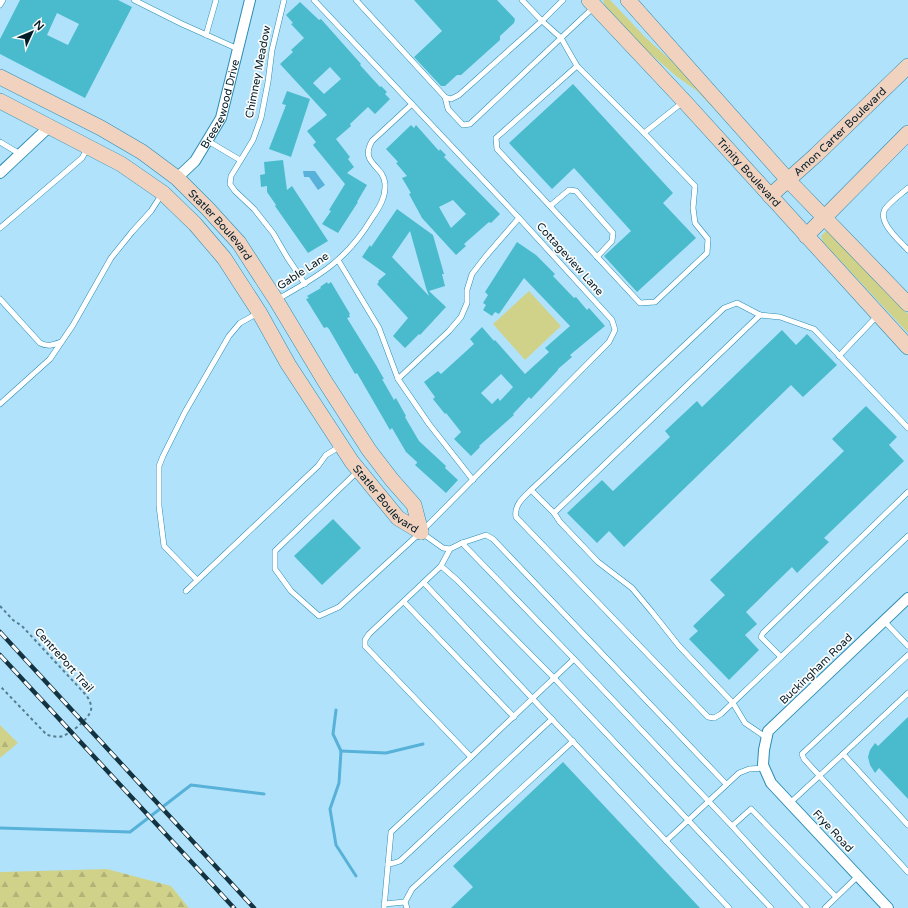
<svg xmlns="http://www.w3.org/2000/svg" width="908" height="908" viewBox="0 0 908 908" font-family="'Varela Round',sans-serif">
<defs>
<pattern id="forest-firs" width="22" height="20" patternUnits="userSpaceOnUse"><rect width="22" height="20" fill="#d1d28a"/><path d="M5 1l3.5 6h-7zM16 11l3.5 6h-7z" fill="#b2b477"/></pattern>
</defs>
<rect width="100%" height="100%" fill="#b0e3fb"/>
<!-- grass -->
<g fill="#d1d28a">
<path d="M603,0H610L614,4L645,37L686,74L772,170L697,91L676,76L645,49L604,4Z"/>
<path d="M829,228L908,314V333L823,242L821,236Z"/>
<path d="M529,291L561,326L525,360L493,324Z"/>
</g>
<!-- forest -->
<g fill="url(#forest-firs)">
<path d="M0,725L18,743L0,758Z"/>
<path d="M107,869L171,886L189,908H0V872Z"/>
</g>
<!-- water -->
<path fill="#57b1d8" d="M303,171H315L325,185L318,190L309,177H304Z"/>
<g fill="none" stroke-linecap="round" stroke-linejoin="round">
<!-- stream -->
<g stroke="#57b1d8" stroke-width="3">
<path d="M336,710L333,734L341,751L339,783L330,809L336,845L356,876"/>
<path d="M341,751L386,753L423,744"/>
<path d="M0,828L130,832L191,785L264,794"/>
</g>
</g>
<!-- building -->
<g fill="#4abbcc" fill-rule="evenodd">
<path d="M20,0H118L132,7L85,98L0,54V39ZM57,13L79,24L68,45L47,35Z"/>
<path d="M414,0H497L515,19L514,23L500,36V40L461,75H457L445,86H441L414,57L442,31Z"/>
<path d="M300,2L319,20L321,19L361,64L360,65L380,87L381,86L387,92L385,94L390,99L375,114L368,107L350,124L351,126L336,139L350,157L348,159L354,167L347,173L367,185L357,202H358L338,233L322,224L331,211L329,210L345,184L313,145L316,142L307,131L327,115L280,64L293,52L291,50L304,38L291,24L293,23L286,15ZM330,67L341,79L324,94L313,83Z"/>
<path d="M573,84L673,193L663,203L696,238L637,292L604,256L631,231L574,168L552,189L509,143Z"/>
<path d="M287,91L310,99L291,157L269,149L286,105L282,104Z"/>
<path d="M411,125L414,128L416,125L439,151L440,149L446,155L444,157L500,214L491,223L489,222L464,244L466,246L456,255L422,218L409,194L411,193L402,178L407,176L396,163L398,162L386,149ZM453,200L466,214L451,228L439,207Z"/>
<path d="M283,160L287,190L292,186L328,241L308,253L275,206L276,205L267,192V186L261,187L260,175L265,174L264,162Z"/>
<path d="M397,209L433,235L444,274H442L445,286L429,291L446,307L420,335L419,334L405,348L393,336L408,318L377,284L379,282L378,281L386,274L362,257L370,245L371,247ZM410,231L426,288L429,296L392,257Z"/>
<path d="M517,242L536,255L555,274L553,276L574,298L576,297L587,310L589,308L605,326L570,355L572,357L558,369V370L531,399L529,397L513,414L514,415L479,446L480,447L471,456L454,439L461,432L446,413L445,414L433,399L435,397L424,382L438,371L441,374L474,344L470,339L482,327L494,341L495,340L525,374L549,352L545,348L570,326L524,278L499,314L495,312L492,316L483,310L486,305L483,303L488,295L485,292ZM501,374L513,387L500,401L498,398L492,404L481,393Z"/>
<path d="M327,282L328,284L331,282L350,314L349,315L350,317L347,318L376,365L384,379H382L394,400L396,398L406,416L405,417L419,441L446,466L445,468L458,480L446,493L415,465L417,463V462L406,452L392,428L390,430L357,373L355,374L329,329L327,327L324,328L306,299L309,298L307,296L321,288L320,287Z"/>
<path d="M782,330L796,345L807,334L837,365L803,397L791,385L624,547L609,531L597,543L567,513L602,480L613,491L670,437L665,431L697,401L702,407Z"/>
<path d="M866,406L897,437L889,445L904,461L824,538L829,542L797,573L792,567L746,612L757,624L745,635L759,650L729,680L689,639L698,631L693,626L725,595L710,580L844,451L832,439Z"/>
<path d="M333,519L361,548L322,585L294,556Z"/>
<path d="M908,717V799L879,768L875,773L870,765L868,757L870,750L875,743L878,746Z"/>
<path d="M563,762L700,908H451L473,887L453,866Z"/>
</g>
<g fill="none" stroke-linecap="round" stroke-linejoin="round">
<defs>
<g id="lane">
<path d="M134,0L182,24L238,49"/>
<path d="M284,0L272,50L268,82L261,118L253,140L231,176L230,184L235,191L254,209L273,233L287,257L305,284"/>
<path d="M314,0L519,218L612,320L615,330L609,342L421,532L339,607L319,616L291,591L275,569V551L357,472"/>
<path d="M356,0L445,97L451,99L459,95L545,18L563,0"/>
<path d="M0,5L3,0"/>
<path d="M594,7L561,38L577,66L496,138L497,149L640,303L655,302L707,253L708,239L695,223L693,208L695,186L644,133L683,102"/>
<path d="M206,35L216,0"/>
<path d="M577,66L644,133"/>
<path d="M445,97L448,109L463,125L470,124L561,38L542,21L522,0"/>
<path d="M208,141L240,160"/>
<path d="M0,142L20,154"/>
<path d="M908,188C901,194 891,201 885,209C877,222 900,241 908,250"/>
<path d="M550,206L569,190L576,191L613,233L612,241L597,257"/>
<path d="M0,228L82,158L87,149"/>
<path d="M338,260L379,328L398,379L429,424L473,480"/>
<path d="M0,299L40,343C48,347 53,345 61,342"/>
<path d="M278,299C319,276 347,260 372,218C379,208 386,197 385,184C384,165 359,164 372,141L412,104"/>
<path d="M839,356L878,315"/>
<path d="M398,379L449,331L461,317L467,303V290L472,274L486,256L519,218"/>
<path d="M0,404L50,359L73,325L111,258L132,232L151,211L162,194"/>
<path d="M908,428L814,329L780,317L760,315L737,303L724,308L531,490C523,498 514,505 516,517L708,717L714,718L721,714L908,536"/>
<path d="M531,490L554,513L760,315"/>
<path d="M554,513L560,522L598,562L632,588L652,612L679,646L733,703L745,723L767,738"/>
<path d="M422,533L443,548L450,549"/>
<path d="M462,543L574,659"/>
<path d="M441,566L457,580L554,678L771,908"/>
<path d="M197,580L164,546L159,506V466L163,456L185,412L229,336L240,323L258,313"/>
<path d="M424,583L729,908"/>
<path d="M186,591L318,466L326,455L339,447"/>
<path d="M404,602L514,717"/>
<path d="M884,621L908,646"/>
<path d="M908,655L802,754L804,759L908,872"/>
<path d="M781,657L761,637L763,633L908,492"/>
<path d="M908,693L843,754L908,825"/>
<path d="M471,757L574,659L732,826L751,809L754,812L836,897"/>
<path d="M790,803L843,754"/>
<path d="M732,826L807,908"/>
<path d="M666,841L739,773L749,769L764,768"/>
<path d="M388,864L394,863L400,861L552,719"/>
<path d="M384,904L405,902"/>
<path d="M384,908L391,832L471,757L365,646V640L369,634L441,566L450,549L462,543L486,535L493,539L726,784"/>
<path d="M407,908L405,902L412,889L573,741"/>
<path d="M825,908L858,876"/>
</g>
<g id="street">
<path d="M0,173L49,127"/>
<path id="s1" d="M177,178L195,161L221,118L250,0"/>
<path d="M888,908L771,783L763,765L764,750L768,731L908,598"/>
</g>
<g id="secondary">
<path id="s2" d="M589,0L684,101L908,347"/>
<path d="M628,0L788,180L908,304"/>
<path id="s3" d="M0,77L101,128L142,152L177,178L208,209L239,243L276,300L324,380L369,450L392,480L414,505L421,532"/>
<path id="s4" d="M0,101L121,164L163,193L195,224L224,258L259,312L288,364L352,462L398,518L421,532"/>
<path id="s5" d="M770,196L816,155L908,66"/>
<path d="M806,236L908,133"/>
</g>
</defs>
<!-- lane casing -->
<use href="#lane" stroke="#2c8cb2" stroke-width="6"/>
<!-- street casing -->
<use href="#street" stroke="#2c8cb2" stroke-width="12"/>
<!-- secondary casing -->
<use href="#secondary" stroke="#2c8cb2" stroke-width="16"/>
<!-- path -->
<path stroke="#567d8f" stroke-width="2" stroke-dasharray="3 3" stroke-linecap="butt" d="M0,606L13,620L22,626L86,695C89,699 92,705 91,710C89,719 71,733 63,736C58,738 52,736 47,735L0,686"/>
<!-- lane -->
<use href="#lane" stroke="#fff" stroke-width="5"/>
<!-- street -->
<use href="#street" stroke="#fff" stroke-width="10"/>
<!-- secondary -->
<use href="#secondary" stroke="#f1d2bf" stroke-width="15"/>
<defs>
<g id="rail">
<path d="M0,632L254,908"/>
<path d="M0,655L234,908"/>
</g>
</defs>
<!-- rail casing -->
<use href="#rail" stroke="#143340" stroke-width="4.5"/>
<!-- rail -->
<use href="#rail" stroke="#fbfbfb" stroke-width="3" stroke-dasharray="9" stroke-linecap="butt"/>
</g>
<g text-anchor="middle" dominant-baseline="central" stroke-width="3.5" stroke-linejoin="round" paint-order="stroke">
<!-- street labels -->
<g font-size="11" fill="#001c28" stroke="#fbfbfb">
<text transform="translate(258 72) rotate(-79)">Chimney Meadow</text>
<text stroke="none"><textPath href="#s1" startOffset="88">Breezewood Drive</textPath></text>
<text stroke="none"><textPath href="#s5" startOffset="95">Amon Carter Boulevard</textPath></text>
<text stroke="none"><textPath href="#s2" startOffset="235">Trinity Boulevard</textPath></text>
<text stroke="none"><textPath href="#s3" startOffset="268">Statler Boulevard</textPath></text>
<text transform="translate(570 259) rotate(48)">Cottageview Lane</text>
<text transform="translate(303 271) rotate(-33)">Gable Lane</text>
<text stroke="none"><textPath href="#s4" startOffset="568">Statler Boulevard</textPath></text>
<text transform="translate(64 660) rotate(48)">CentrePort Trail</text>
<text transform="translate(816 669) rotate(-44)">Buckingham Road</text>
<text transform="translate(833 831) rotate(47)">Frye Road</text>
</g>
</g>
<!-- north arrow -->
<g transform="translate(32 32) rotate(46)" stroke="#fbfbfb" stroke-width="3" paint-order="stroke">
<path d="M0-3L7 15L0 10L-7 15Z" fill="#001c28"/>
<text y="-6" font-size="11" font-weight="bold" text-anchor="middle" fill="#001c28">N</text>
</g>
</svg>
